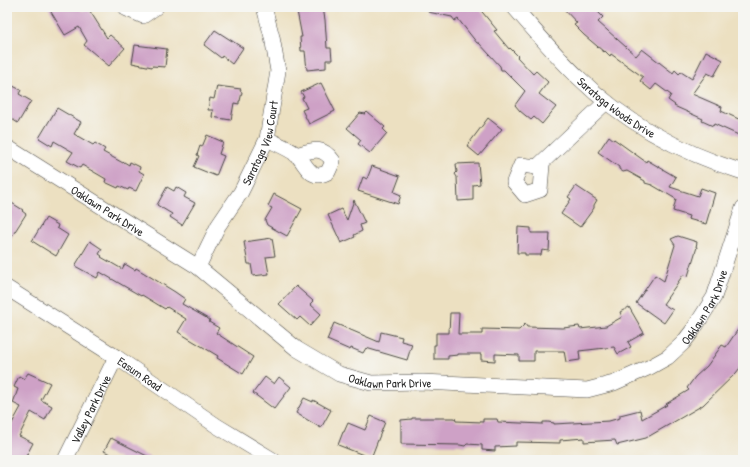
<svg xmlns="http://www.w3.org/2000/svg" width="750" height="467" viewBox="0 0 750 467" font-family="'Patrick Hand',sans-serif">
<rect width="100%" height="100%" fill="#f6f6f2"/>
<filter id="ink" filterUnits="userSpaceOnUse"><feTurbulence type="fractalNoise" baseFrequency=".025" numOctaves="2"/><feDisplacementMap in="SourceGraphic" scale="8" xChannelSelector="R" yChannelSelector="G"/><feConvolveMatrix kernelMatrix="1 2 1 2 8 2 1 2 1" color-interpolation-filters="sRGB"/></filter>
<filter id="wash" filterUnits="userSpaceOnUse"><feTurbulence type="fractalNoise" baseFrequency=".012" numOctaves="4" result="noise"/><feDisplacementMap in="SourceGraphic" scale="16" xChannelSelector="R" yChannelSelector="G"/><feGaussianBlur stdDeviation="0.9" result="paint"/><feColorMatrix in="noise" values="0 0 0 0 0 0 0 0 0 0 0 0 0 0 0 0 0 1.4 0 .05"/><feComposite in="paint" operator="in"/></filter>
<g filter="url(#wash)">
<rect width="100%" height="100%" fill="#ece0c1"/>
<g id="blocks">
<!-- building -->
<g fill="#cea1c6">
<path d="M48,7H80L82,11L88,8L107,38L110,35L125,48L109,66L84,45L87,41L79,27L65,35Z"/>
<path d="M302,7H323L325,20L327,48H331L332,60H326V68L307,70L305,51H301L300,37H302L297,11L302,10Z"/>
<path d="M428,7H478L497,30L494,31L509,49L510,48L518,56L517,57L533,74L536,71L548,82L539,94L556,107L542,124L534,117L531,120L520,111L515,105L525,91L504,70H501L500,66L479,43H477L458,19L455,21L452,17L428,12Z"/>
<path d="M562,7H593L603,17L598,22L636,56L642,49L673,73L675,70L679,74L681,72L692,79L706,51L723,60L714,76L707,73L692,94L722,107L721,111L743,121V137L714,124L713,126L702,121L703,119L674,106L675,105L668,100L671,95L656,84L651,90L640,81L643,77L611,54L610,56L605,51L604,52L584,35L574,25L577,23Z"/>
<path d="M215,30L243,48L232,64L222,56L221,58L204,45Z"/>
<path d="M135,45L167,49L165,67L152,66V67L132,63Z"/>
<path d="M321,83L335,111L309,124L302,110L307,108L302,98L304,97L301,92Z"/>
<path d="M11,85L21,90L19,94L31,101L18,123L7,116V92Z"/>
<path d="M217,86L241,89L240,91L242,92L240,101H239V104L234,103L231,120L212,117L213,110H208L210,98L214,99Z"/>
<path d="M57,108L81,122L74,134L93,145L95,143L105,149L103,152L123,163L124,162L129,165L130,162L140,167L139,171L144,174L136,191L129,188L128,190L119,186L118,188L105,182L106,179L82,165L80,168L67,161L73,152L54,141L52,146L39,138Z"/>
<path d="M367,112L385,127L383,129L387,133L370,153L358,144L361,140L347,128L360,113L365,114Z"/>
<path d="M488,118L502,129L479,156L467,146Z"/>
<path d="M207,135L223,142L219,154L224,156L216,176L194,167L199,156L197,155L200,146L202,147Z"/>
<path d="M609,136L614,140V139L646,162L647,160L676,177L670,187L698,196L701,188L715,193L706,224L688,219L689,216L673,211L676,199L652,185L645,183V181L627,171L623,172L619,169V167L598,152Z"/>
<path d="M478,163L480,184L473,185V200L458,201L457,177L455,174L457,172L456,164Z"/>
<path d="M372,166L400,176L394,192L401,195L398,204L358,191L363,177L367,179Z"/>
<path d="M576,186L597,200L594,205V208L580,227L561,214L571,199L568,197Z"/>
<path d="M167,187L174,191L176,187L186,193L184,197L195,203L182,225L170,217L172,214L157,205Z"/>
<path d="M274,194L302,209L287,236L267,225L265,220L272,208L268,206Z"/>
<path d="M7,200L23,210L22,211L26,214L7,244Z"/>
<path d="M354,200L365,223L360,225L362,231L354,235L355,237L341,243L328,215L341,209L347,220Z"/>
<path d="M46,218L58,225L57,228L68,235L56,256L32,241Z"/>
<path d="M518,227L531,228V233H550L549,251L542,250L541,255H525V253H517Z"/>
<path d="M678,236L697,242L696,247H697L688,276L683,275L663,304L673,310L664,323L636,303L655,275L664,281L675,245L671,239Z"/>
<path d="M272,238L275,256L266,257L269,274L253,276L251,264H248L244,242Z"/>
<path d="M90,241L102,249L99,254L102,256L101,257L122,269L125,264L135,270L136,268L175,292L185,299L182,304L210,320L209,322L219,328L216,333L253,357L243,374L217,358L218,356L178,332L186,319L167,307L165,309L142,295L141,296L100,272L97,278L75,266Z"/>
<path d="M296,286L313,301L310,304L321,314L310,326L300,317L297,320L279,304Z"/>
<path d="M629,307L644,333L628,342L631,347L618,354L614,347L579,351L580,360L566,362L564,351H534V361H519V355L495,354V361L481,360V354H458V355L448,356V359H434V345H436V333H449L450,313H459L458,334H482V329L519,330L525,324L527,327L563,328L579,326L580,329L606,326L622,317L620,312Z"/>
<path d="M743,322V364L736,373L703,405L646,438L617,445L615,440L584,442V438L560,440V443L516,442V446L495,447V451L482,450V445L467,444L465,446L460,445L401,444V420L412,419V418H455L456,421L483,422V419H497L498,422L543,424V422H548L554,423V424L609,421L620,418V415L640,410L642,419L667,405L666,404L689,390L687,388L695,377L707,366L722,345L726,347Z"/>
<path d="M334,323L379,342L381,332L402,337L401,341L412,344L407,360L366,348L363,353L351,348L350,350L327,340Z"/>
<path d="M28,373L50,383L41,400L52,406L45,420L31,412L19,436L33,443L24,460H13L7,457V426L10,427L21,407L13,403L18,389L14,387L19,376L24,379Z"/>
<path d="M265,377L274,384L279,377L291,387L274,409L253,393Z"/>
<path d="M304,398L313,402V400L331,410L321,428L296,413Z"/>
<path d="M371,416L385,422L371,458L338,445L343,432H344L348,423L365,430Z"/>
<path d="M111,438L155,460H122L104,451Z"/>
</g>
</g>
</g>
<g filter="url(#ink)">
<use href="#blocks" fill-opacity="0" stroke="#484642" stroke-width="1"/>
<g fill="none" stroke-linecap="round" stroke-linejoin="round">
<defs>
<g id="street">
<path d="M127,7V9L143,16L156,7"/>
<path id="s1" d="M514,7C535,31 555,55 578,77C624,122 682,153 743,172"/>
<path d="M267,139C275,143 290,149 297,155C307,165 310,182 328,172L333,161C322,145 312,150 296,155"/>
<path id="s2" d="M7,147L198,267L297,349L339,374L371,383L423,382L587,390L614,383L650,367L668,357L683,343L693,330L714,297L743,208"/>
<path d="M542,165L540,190L525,195L514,182L521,165L537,167L606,102"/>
<path id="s3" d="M198,267L218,226L241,192L267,139L278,71L272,37L264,7"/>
<path id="s4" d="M7,288L116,357L217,426L273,460"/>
<path id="s5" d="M65,460L116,357"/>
</g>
</defs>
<!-- street casing -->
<use href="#street" stroke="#484642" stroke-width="16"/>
<!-- street -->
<use href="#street" stroke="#fff" stroke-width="15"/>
</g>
</g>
<g text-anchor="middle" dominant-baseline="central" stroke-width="3" stroke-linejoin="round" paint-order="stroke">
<!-- street labels -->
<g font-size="12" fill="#2b2b2b" stroke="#f6f6f2">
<text stroke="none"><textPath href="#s1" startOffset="144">Saratoga Woods Drive</textPath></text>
<text stroke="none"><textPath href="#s3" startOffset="140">Saratoga View Court</textPath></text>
<text stroke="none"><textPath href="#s2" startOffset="119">Oaklawn Park Drive</textPath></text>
<text stroke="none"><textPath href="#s2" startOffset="803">Oaklawn Park Drive</textPath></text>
<text stroke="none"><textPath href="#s4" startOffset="158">Easum Road</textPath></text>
<text stroke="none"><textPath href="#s2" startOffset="455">Oaklawn Park Drive</textPath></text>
<text stroke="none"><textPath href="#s5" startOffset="57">Valley Park Drive</textPath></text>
</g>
</g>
<!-- margin -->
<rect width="750" height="467" fill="none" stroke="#f6f6f2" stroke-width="24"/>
</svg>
